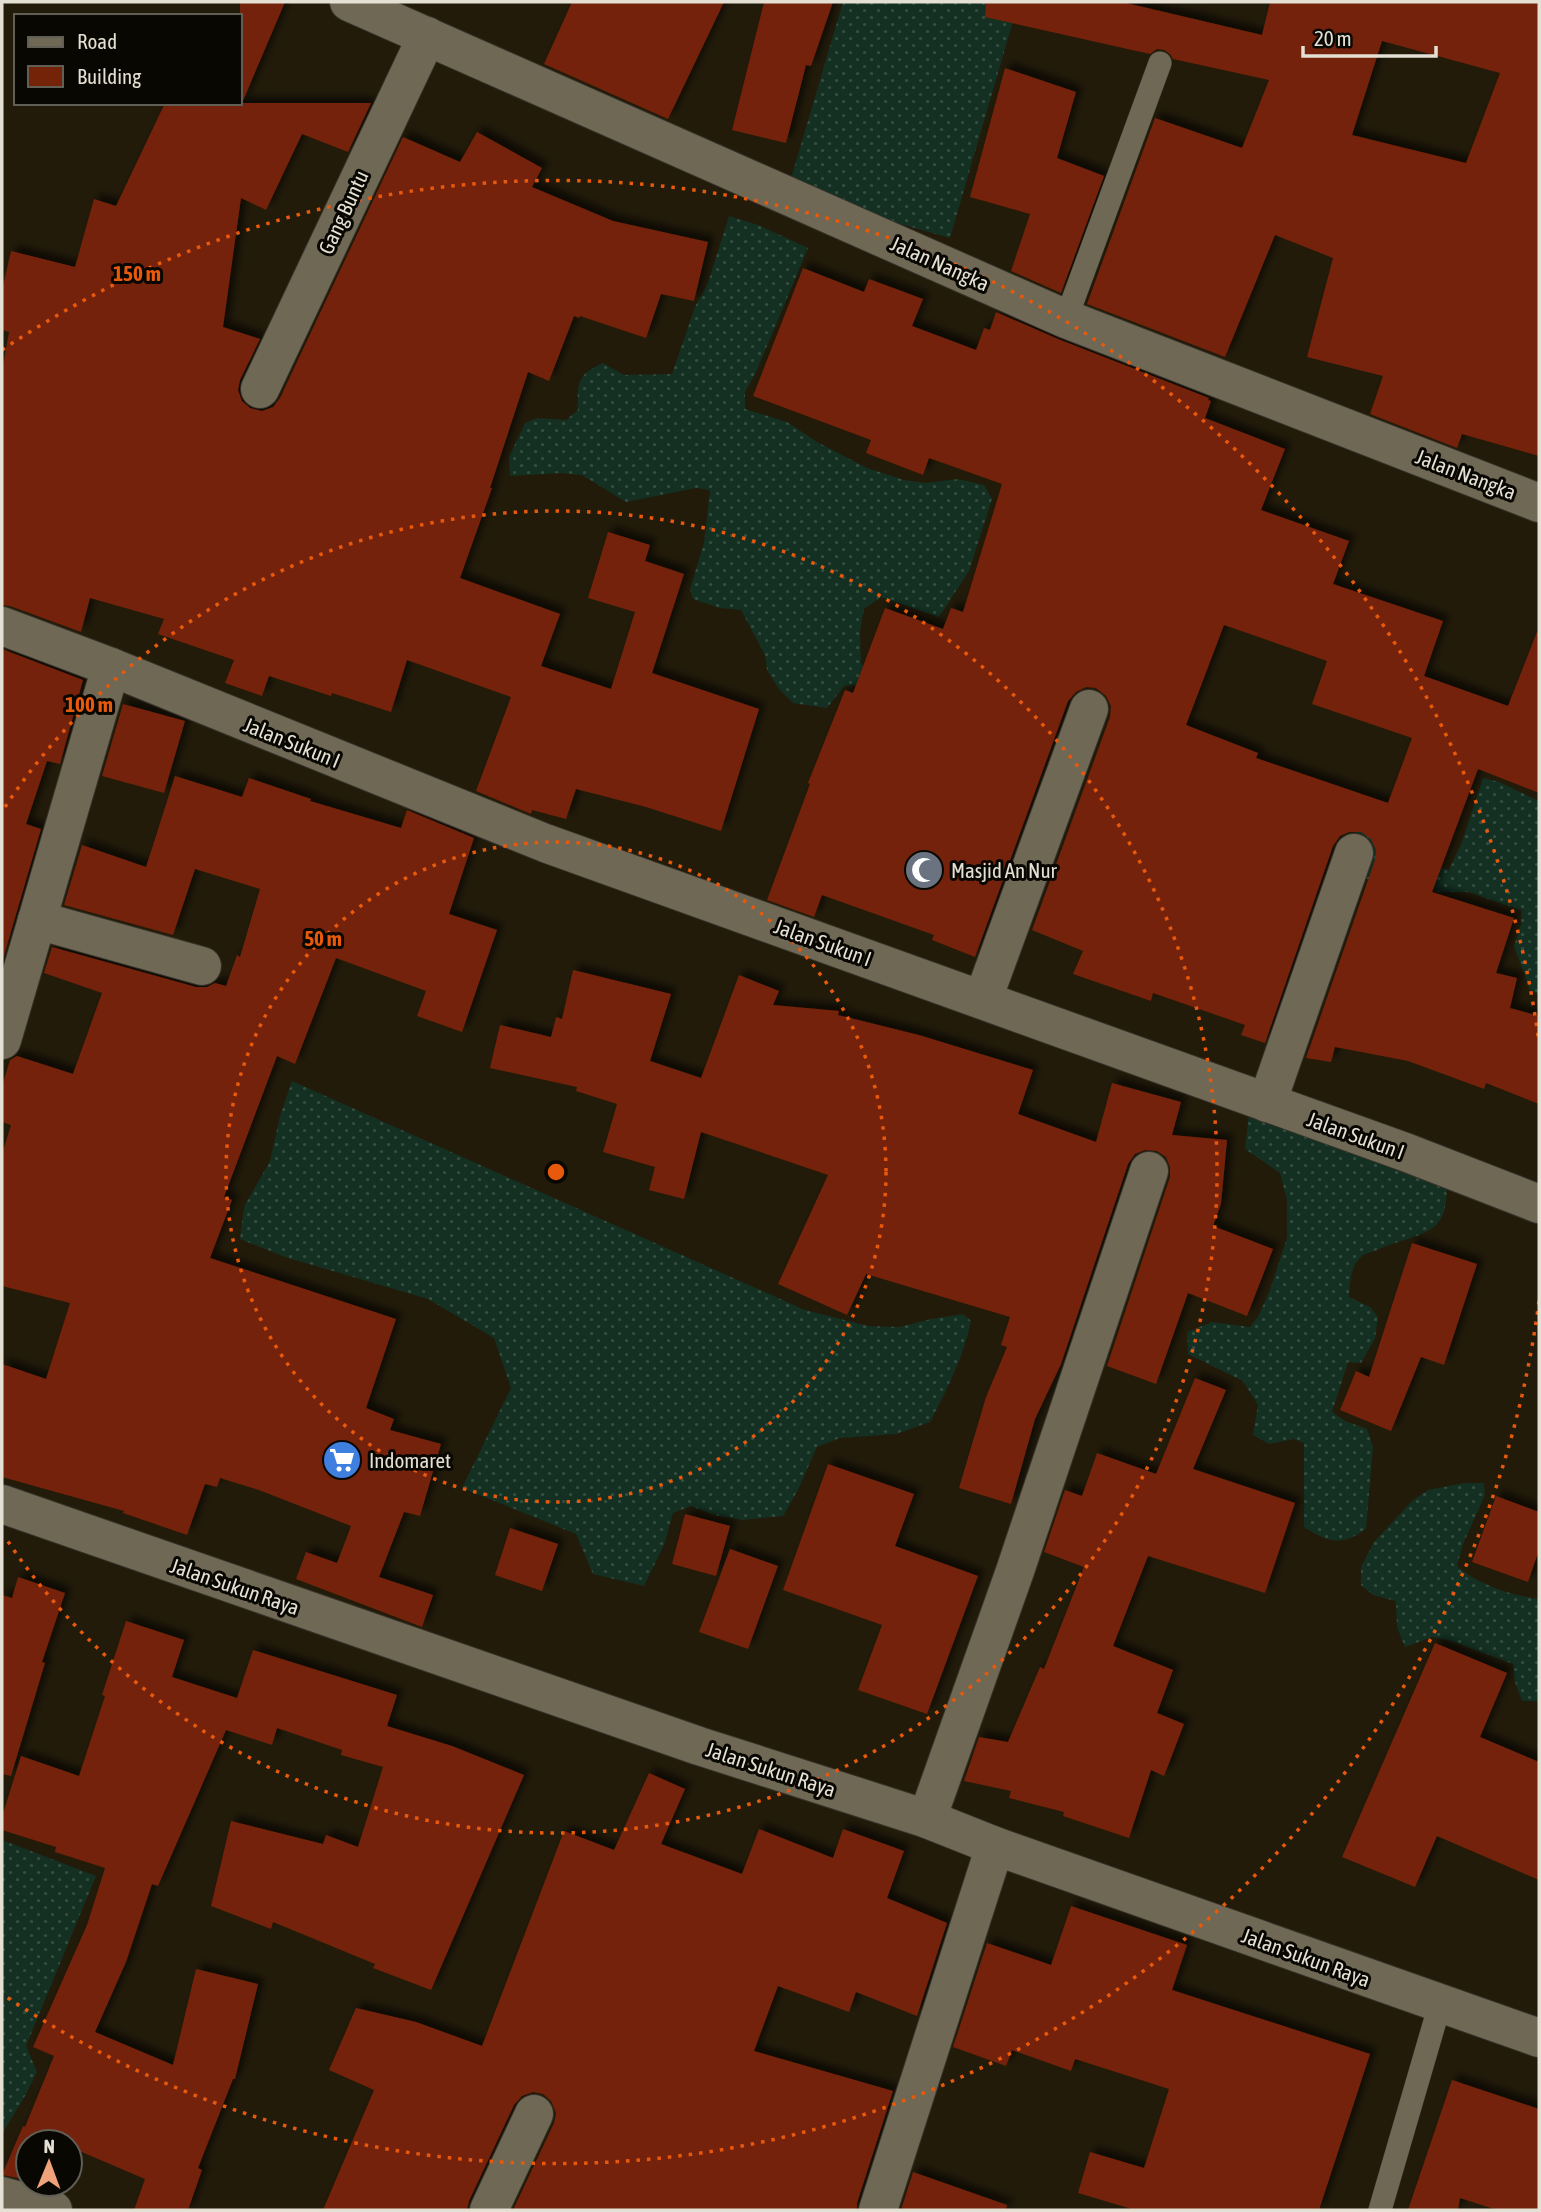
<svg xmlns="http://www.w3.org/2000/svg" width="1541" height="2212" viewBox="0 0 1541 2212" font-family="'Asap Condensed',sans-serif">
<defs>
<pattern id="grass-dots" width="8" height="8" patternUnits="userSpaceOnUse" patternTransform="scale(1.75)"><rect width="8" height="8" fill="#133022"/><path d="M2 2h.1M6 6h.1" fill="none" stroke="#354e41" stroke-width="1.8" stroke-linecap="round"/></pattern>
<filter id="shadow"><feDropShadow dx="6" dy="-6" stdDeviation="3.5" flood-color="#0009"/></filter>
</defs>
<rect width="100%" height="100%" fill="#221b0a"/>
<!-- grass -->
<g fill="url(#grass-dots)">
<path d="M843,2H1010L1018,4L950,238L787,192Z"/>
<path d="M729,216L758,225L808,248L756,372L745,392V409L787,422L817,442L867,468L904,480L926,483L958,479L984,485L992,499L969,571L939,617L881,597L864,609L860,631L861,663L869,674L862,685L844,686L827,708L793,703L779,689L767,670L765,655L741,610L720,608L693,599L690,589L704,543L710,490L696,488L626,502L582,475L561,473L510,476L509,457L525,423L537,418L566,420L578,410C577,384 577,374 603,363L624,375L672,374L695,307L708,283Z"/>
<path d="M1483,778L1499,782L1539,801V995L1530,990L1514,946L1521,924V910L1468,892H1435L1427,876L1373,881L1345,872L1334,847L1347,834L1366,831L1407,854L1449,870L1462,842Z"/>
<path d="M292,1081L805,1310L868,1326L900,1327L931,1319L963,1314L971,1321C964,1355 947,1390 930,1422L896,1434L840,1438L817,1447L798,1490L783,1516L742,1520L714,1515L691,1506L673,1513L664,1545L644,1586L593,1574L576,1534L462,1488L511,1388L494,1338L428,1299L285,1257L240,1239L244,1207L270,1161L280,1116Z"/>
<path d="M1249,1114L1446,1177C1451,1240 1422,1230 1377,1250C1373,1252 1366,1253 1362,1256C1350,1266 1350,1283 1349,1297L1370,1307L1378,1317L1375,1338L1361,1363L1348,1362L1332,1412L1345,1421L1367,1429L1373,1447L1366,1529C1341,1547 1328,1542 1304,1527V1443L1294,1439L1269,1444L1253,1435L1258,1405L1243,1381L1188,1354L1187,1332L1212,1322L1250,1327L1258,1317L1270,1290L1287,1238V1200L1280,1173L1245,1149Z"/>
<path d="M1465,1483H1484L1485,1495L1463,1544L1457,1566C1479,1585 1510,1595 1539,1599V1701H1522L1515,1682L1513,1664L1451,1641L1432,1637L1405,1647L1397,1627L1396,1601L1373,1595L1361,1585V1567L1374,1542L1413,1500L1428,1490Z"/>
<path d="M2,1840L96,1876L26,2046L37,2072L25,2096L2,2134Z"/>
</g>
<!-- building -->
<g fill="#742208" fill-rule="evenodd" filter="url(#shadow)">
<path d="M240,2H285L242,103H371L348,152L302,134L266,210L241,198L223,327L260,339L240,380L238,390L242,401L250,408L262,411L273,407L280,398L403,137L460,162L477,132L542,168L532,187L613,221L708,242L694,301L661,294L646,338L580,316L579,318L574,316L549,381L528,372L490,488H492L460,578L560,614L541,666L611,689L635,612L588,598L608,532L650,545L645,561L684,574L652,673L759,709L721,831L646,807L576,789L566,819L532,810L531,814L476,791L511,697L407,660L391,712L332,693L331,696L269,676L262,696L225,683L234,660L158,634L164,619L90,598L81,632L10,606L2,605V371L9,332L2,330V290L11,251L75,267L94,199L116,206L165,103H240Z"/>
<path d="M572,2H724L668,119L544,64Z"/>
<path d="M764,2H833L811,66L806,65L786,143L732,130Z"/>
<path d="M986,2H1122L1262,35L1270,2H1539V456L1462,434L1457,448L1370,414L1383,376L1307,357L1333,258L1275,235L1225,357L1087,304L1155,118L1242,148L1269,80L1173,59L1170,54L1164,50L1157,49L1150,54L985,17ZM1382,41L1500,73L1466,163L1352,135Z"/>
<path d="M1005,68L1076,92L1057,158L1104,176L1061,293L1011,271L1030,214L970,197Z"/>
<path d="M803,268L864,292L869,279L923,299L912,326L976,350L984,328L990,330L996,312L1058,339L1209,398L1208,400L1211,401L1205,418L1285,449L1261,510L1349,541L1333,584L1443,621L1424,676L1508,706L1537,632L1539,633V793L1478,769L1432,892L1514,918L1496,973L1517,978L1510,1008L1539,1016V1104L1486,1083L1484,1089L1408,1061L1335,1047L1331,1062L1306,1058L1375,860L1376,850L1371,839L1361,832H1349L1340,836L1333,846L1265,1043L1241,1035L1245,1025L1153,993L1151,1001L1073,974L1083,951L1032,930L1110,717L1111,706L1106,696L1096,688L1086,687L1076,692L1068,701L975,957L932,940L934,935L822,895L814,917L767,900L810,784L808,783L845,690L853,693L885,608L943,629L951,608L963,612L1002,484L929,458L923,475L866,453L871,440L753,396ZM1224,625L1327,661L1312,704L1412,738L1388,803L1256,758L1258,753L1186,725Z"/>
<path d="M2,649L83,680L60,764L47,761L26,824L41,829L3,959Z"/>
<path d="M123,704L185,721L164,793L102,776Z"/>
<path d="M175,776L242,797L249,778L311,799L310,801L401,828L407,810L474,838L449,914L497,930L462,1032L417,1016L426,991L336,958L295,1064L277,1056L224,1197L232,1200L210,1258L396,1319L366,1408L394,1419L390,1430L441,1444L420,1516L404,1512L379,1577L433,1595L422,1627L296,1579L306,1552L337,1563L351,1526L259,1490L220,1478L217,1487L205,1484L187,1535L123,1513L124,1511L2,1477V1364L46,1379L70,1303L2,1286V1154L11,1125L2,1122V1086L10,1060L17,1056L73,1074L102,993L44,973L52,947L196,987H207L215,983L226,986L237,955L240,957L260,889L195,869L173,935L64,905L82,845L146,867Z"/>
<path d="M573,970L671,994L650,1061L701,1078L739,975L779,991L773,1005L839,1011L838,1015L919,1035L1033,1070L1018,1114L1096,1142L1112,1083L1181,1102L1172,1135L1227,1140L1221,1204L1213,1226L1273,1249L1247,1316L1188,1293L1156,1384L1107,1366L1170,1177V1167L1166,1157L1157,1151L1145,1150L1135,1154L1128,1164L1061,1364L1035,1419L1011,1504L959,1488L986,1397L1007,1347L1001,1345L1010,1317L866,1274L847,1315L778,1284L828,1175L701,1132L684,1199L649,1190L655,1167L603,1152L617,1104L576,1091L577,1087L490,1068L500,1025L551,1037L556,1017L562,1019Z"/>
<path d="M1412,1243L1477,1264L1444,1365L1421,1357L1391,1431L1340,1410L1356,1371L1369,1377Z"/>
<path d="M1195,1378L1226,1390L1193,1469L1295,1503L1265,1593L1148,1556L1113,1646L1173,1670L1157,1713L1184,1724L1164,1776L1151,1770L1129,1838L1063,1816L1064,1812L1009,1798L1011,1791L964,1781L979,1737L1008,1742L1040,1667L1044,1669L1084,1567L1044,1552L1065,1490L1082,1496L1097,1453L1156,1474Z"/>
<path d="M828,1464L914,1494L895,1546L978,1576L927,1714L858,1690L882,1625L783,1590Z"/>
<path d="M1496,1496L1539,1512V1550L1528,1582L1472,1562Z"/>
<path d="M685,1514L730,1526L716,1576L672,1564Z"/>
<path d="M510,1528L558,1544L542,1591L495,1575Z"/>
<path d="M730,1549L778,1566L748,1649L699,1632Z"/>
<path d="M18,1577L65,1593L42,1662L45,1663L11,1776L2,1774V1595L12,1598Z"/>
<path d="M126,1621L184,1640L172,1677L237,1698L253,1650L397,1695L387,1726L452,1746L524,1775L431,1990L373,1968L375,1964L273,1922L271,1929L211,1906L231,1821L323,1844L326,1835L358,1847L383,1767L341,1755L342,1750L277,1728L272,1745L226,1730L158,1886L152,1884L126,1962L95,2032L173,2065L196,1969L258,1984L235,2079H233L198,2168L202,2170L188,2210H134L145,2179L70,2147V2142H28V2180L2,2175L23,2126L25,2127L54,2056L33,2047L87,1925L105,1868L55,1852L56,1847L2,1830V1817L21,1756L79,1776L105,1696L102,1695Z"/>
<path d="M1435,1643L1507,1673L1480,1737L1539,1762V1880L1437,1836L1415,1887L1342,1857Z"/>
<path d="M649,1773L685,1789L661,1844L742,1874L759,1829L833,1858L843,1829L904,1851L887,1898L947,1923L917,2016L856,1992L849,2012L778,1986L754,2051L893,2091L857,2203V2210H513L554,2123L556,2113L551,2101L543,2094L533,2092L522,2096L514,2105L469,2201L467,2210H323L374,2090L329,2070L356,2008L416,2022L482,2046L564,1831L614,1850Z"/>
<path d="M1071,1906L1187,1945L1172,1990L1370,2054L1319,2210H1135L1078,2193L1090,2152L1144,2168L1169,2089L1075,2059L1071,2071L1012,2050L1006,2066L953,2047L987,1943L1051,1965Z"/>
<path d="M1452,2080L1539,2109V2210H1497L1460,2198L1458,2210H1408Z"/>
<path d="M913,2172L1007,2205L1006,2210H901Z"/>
</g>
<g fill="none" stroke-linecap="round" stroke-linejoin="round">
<defs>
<g id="service">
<path d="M1066,319L1160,63"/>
<path d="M1380,2210L1440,2004"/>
</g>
<g id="minor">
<path d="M349,2L1066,319L1539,503"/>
<path d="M260,389L427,36"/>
<path d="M2,626L111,667L545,843L1405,1152L1539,1204"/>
<path d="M37,920L202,966"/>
<path d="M983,999L1089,709"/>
<path d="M2,1040L111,667"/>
<path d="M1267,1103L1354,853"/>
<path d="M927,1819L1015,1571L1149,1171"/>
<path d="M2,2196L53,2210"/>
<path d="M489,2210L534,2114"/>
<path d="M878,2210L995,1846"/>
</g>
<path id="tertiary" d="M2,1504L699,1746L927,1819L995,1846L1539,2038"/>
</defs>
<!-- service casing -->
<use href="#service" stroke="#36322a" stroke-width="24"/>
<!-- minor casing -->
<use href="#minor" stroke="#36322a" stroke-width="40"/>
<!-- tertiary casing -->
<use href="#tertiary" stroke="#36322a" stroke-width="40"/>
<!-- service -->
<use href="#service" stroke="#6f6854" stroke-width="23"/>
<!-- minor -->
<use href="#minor" stroke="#6f6854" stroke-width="38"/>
<!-- tertiary -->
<use href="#tertiary" stroke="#6f6854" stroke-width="38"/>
</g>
<!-- distance rings -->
<g fill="none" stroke="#e8590c" stroke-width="3.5" stroke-dasharray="3.5 7">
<circle cx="556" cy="1172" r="330"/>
<path d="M5 807A661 661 0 1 1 5 1537"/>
<path d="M1539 1301A991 991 0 0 1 2 1994M2 350A991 991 0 0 1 1539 1043"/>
</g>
<!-- icons -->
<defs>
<symbol id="mosque-disc" viewBox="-11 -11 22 22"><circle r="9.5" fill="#6b7280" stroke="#090702"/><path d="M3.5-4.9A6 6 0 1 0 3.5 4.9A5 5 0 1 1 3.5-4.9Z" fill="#fff"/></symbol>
<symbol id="supermarket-disc" viewBox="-11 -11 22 22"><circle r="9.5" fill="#3f7fe0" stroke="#090702"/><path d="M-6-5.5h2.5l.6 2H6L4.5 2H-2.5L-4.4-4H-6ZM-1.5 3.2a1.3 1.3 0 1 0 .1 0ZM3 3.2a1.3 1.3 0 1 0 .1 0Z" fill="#fff"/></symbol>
</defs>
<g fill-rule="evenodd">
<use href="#mosque-disc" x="902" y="848" width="44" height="44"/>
<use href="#supermarket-disc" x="320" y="1438" width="44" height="44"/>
</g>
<g text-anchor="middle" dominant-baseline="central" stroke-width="6" stroke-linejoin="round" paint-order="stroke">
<!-- street labels -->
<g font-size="21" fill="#e4e0d4" stroke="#090702">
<text transform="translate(343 212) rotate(-65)">Gang Buntu</text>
<text transform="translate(940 263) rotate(24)">Jalan Nangka</text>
<text transform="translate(1466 474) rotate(21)">Jalan Nangka</text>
<text transform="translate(292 742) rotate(22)">Jalan Sukun I</text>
<text transform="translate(823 942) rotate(20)">Jalan Sukun I</text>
<text transform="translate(1356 1135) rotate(20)">Jalan Sukun I</text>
<text transform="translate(235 1586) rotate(19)">Jalan Sukun Raya</text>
<text transform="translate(771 1769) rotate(18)">Jalan Sukun Raya</text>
<text transform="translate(1306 1957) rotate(20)">Jalan Sukun Raya</text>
</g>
<!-- poi labels -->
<g font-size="21" fill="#e4e0d4" stroke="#090702" text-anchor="start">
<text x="951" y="870">Masjid An Nur</text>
<text x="369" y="1460">Indomaret</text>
</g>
</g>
<circle cx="556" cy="1172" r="10" fill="#e8590c" stroke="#090702" stroke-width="3.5"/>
<g font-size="21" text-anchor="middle" font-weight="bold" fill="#e8590c" stroke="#090702" stroke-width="6" stroke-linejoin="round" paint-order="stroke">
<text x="137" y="281">150 m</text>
<text x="89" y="712">100 m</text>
<text x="323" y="946">50 m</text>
</g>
<!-- border -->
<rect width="1541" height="2212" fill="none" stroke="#e4e0d4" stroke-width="7"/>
<!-- legend -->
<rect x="14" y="14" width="228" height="91" fill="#090702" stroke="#615e56" stroke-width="2"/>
<rect x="28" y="37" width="35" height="10" fill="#6f6854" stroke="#615e56" stroke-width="2"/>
<text x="77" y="49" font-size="21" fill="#e4e0d4">Road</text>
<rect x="28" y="66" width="35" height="21" fill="#742208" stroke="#615e56" stroke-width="2"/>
<text x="77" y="84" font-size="21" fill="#e4e0d4">Building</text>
<!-- north arrow -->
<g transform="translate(49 2163) rotate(1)"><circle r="33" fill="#090702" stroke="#615e56" stroke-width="2"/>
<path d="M0-5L12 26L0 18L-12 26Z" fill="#f0a27a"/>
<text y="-10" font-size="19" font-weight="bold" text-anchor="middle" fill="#e4e0d4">N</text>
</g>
<!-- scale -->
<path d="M1303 46v10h133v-10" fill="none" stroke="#e4e0d4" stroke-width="3.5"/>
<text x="1314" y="46" font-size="21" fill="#e4e0d4" stroke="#090702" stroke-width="5" paint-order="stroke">20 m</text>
</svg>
